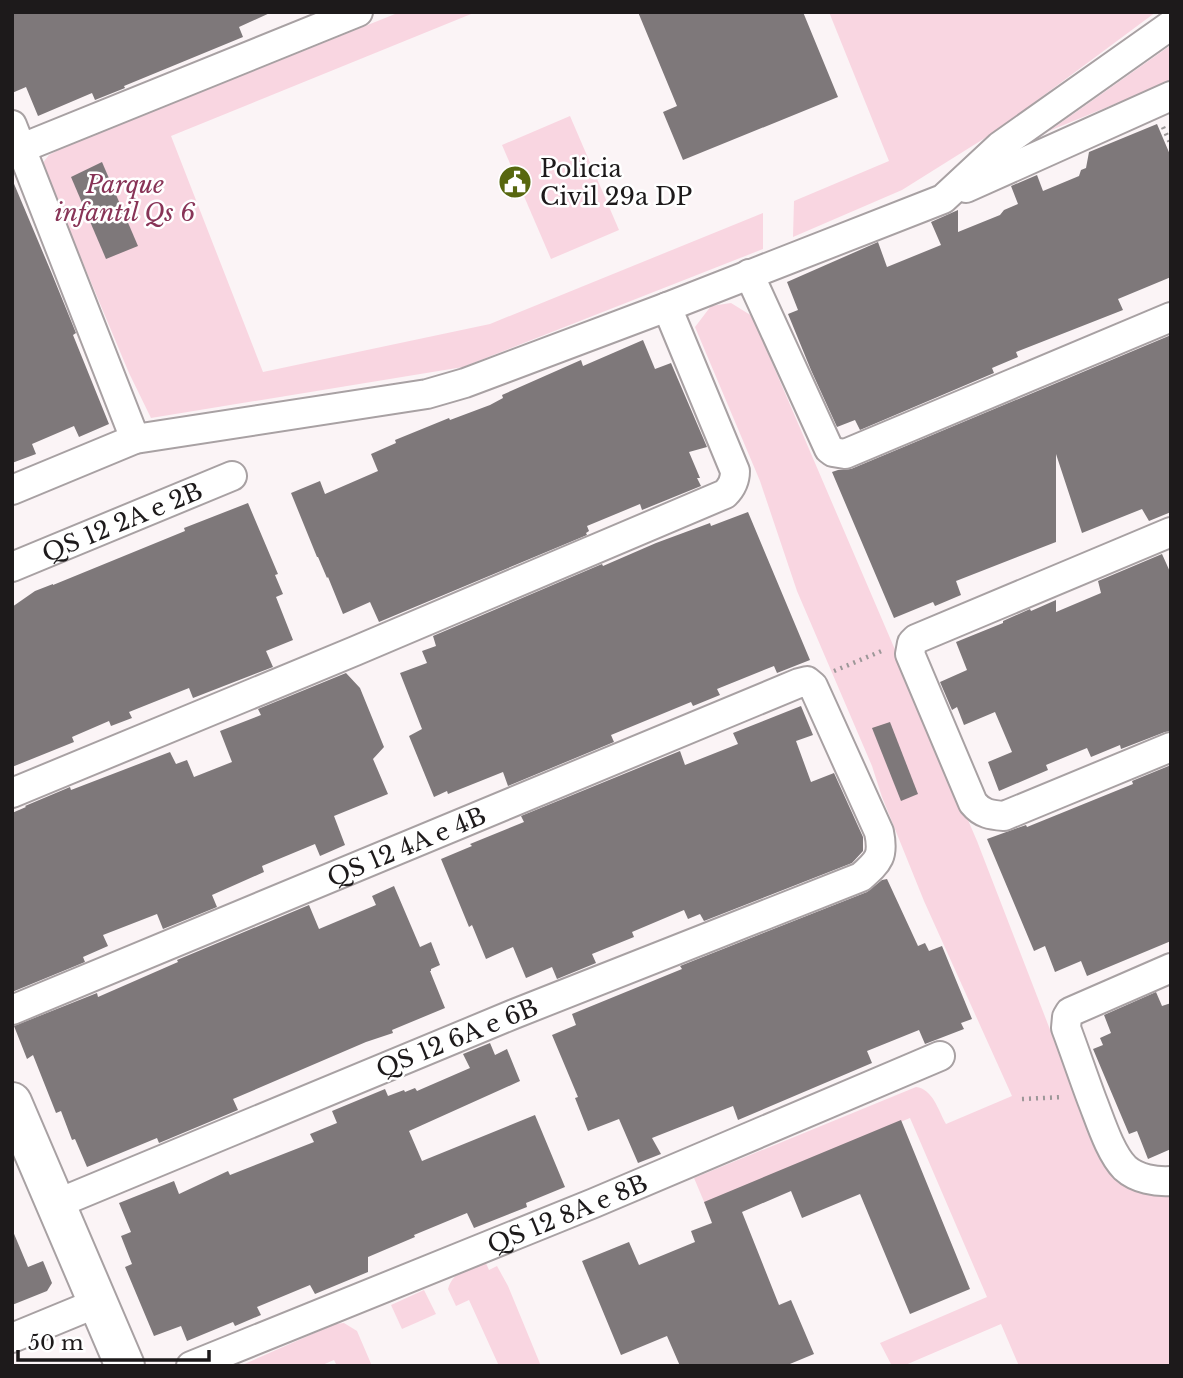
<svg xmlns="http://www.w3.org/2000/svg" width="1183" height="1378" viewBox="0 0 1183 1378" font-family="'Libre Baskerville',serif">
<rect width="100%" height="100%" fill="#fbf4f6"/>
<!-- green -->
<g fill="#f9d6e1">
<path d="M400,12H476L171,136L263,372L490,324L763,213V249L463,367L151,418L129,373L42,165L45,160L49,155L62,148Z"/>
<path d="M829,12H1156L993,133L902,190L793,237L794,201L889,161Z"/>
<path d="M1171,45V81L1049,131Z"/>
<path d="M570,116L619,230L551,259L502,145Z"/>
<path d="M731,303L752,316L977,841L1073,1089L1117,1178L1171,1192V1366H1019L1001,1324L903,1366H892L880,1343L987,1297L910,1118L705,1204L694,1178L916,1087C933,1089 938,1110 946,1124L1012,1096L924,901L882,797L872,766L797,591L760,481L695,327L711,306Z"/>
<path d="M485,1261L489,1270L497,1266L508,1286L541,1366H499L469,1300L456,1306L448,1289C453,1271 469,1268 485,1261Z"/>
<path d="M424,1290L436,1314L402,1329L391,1305Z"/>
<path d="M344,1323L357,1331L372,1366H337L334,1360L320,1366H240L335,1324Z"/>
</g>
<!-- building -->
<g fill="#7e787a">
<path d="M12,12H272L239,27L243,37L124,86L125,88L95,100L92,93L38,116L26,87L12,93Z"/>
<path d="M638,12H803L838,97L683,160L663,112L677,106Z"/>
<path d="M1157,124L1171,157V277L1118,299L1123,310L1016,352L1018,357L992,368L994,373L860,430L855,420L837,427L811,370L788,314L798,310L787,282L878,242L887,267L941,245L931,222L958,210V232L1000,215L1004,210L1018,204L1011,186L1037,175L1043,191L1079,176L1081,170L1086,168L1089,152Z"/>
<path d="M102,162L138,246L106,259L71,177Z"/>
<path d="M12,179L52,274L76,333L73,335L109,424L79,437L74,426L32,444L36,454L12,463Z"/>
<path d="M1171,335V512L1149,521L1142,509L1082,533L1056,454V542L956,581L961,595L935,606L933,602L894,618L832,472L838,470L851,469Z"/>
<path d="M643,340L655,369L671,363L707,447L689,452L700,478H697L701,486L642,510L640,504L587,526L589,531L586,533L587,535L379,622L370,602L343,614L328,577L327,578L318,557H317L291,493L320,481L325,494L378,471L371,454L396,443L395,440L449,418L450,420L490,405L503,398L502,395L581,360L583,366Z"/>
<path d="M248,503L278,574L275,575L283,594L276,597L293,640L266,651L273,667L193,698L189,688L129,712L132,718L111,726L109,721L72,737L74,742L12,767V607L35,591L53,584V585L185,531L184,528Z"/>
<path d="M748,512L810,660L777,673L774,666L717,689L720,695L693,706L691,702L611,735L614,742L508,786L503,772L448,794L447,791L434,797L409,736L422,729L400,673L427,663L422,651L436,646L433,636L602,564L603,566L656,543L710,523L711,526Z"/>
<path d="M1162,554L1171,574V731L1165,732L1121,749L1120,745L1091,757L1087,748L1046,765L1048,770L999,791L988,762L1012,752L995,712L964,725L957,707L952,710L940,682L967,670L956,642L1003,623V621L1030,609L1031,611L1056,600V612L1101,593L1098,581Z"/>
<path d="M346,673L360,688L384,747L373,759L388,794L334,816L345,845L320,856L315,844L262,866L264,872L212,895L217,907L163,929L157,914L103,935L108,946L83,957L85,962L12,992V813L26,807L25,806L70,787L71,790L170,752L176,764L187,760L194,777L232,762L220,731L261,715L258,709Z"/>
<path d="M801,706L813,735L796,741L811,782L834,773L863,837V851L852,863L704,921L700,914L688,919L684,910L632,932L634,937L592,954L596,963L557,979L552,967L526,978L513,947L486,959L472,925L469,927L441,859L472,846L470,844L524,822L521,816L680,751L685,765L738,744L733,733Z"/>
<path d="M890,722L918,794L901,801L872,728Z"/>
<path d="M1171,765V941L1087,976L1081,961L1055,972L1045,946L1034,951L987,839L1026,825L1027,827L1133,784L1132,781Z"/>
<path d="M887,879L918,946L925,943L929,951L942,946L972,1019L961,1023L964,1029L925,1044L919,1030L867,1051L872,1063L738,1120L733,1106L652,1138L661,1154L638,1163L619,1119L588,1131L575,1098L578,1097L552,1035L576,1025L572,1014L682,969L680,966L867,892L882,880Z"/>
<path d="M394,886L420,947L431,942L440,965L431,969V971H430L445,1008L392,1030L393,1033L366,1042L233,1099L238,1110L159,1143L157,1138L87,1167L75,1139L72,1140L61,1111L56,1113L33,1055L27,1059L14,1026L97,993L98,997L178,962L177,960L309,905L319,929L376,905L372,896Z"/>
<path d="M1156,992L1162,1006L1171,1003V1149L1148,1159L1137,1131L1129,1134L1093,1049L1103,1045L1100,1038L1111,1033L1104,1015Z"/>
<path d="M490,1043L495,1055L507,1049L520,1081L409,1131L422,1161L535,1115L565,1187L526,1203L527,1207L474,1228L467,1213L414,1235L415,1237L368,1257V1272L315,1294L310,1285L257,1307L261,1315L235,1326L233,1322L187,1341L181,1326L154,1336L125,1267L132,1264L121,1236L131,1232L119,1203L174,1181L179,1194L228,1171L230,1175L314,1142L310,1134L337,1123L332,1111L385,1089L388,1096L404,1090L405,1092L415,1088L417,1091L470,1068L463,1054Z"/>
<path d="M901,1120L970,1289L910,1314L860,1194L802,1218L791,1191L742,1212L779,1305L791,1300L814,1354L785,1366H680L667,1336L621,1355L582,1261L629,1242L639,1265L695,1242L691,1231L712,1223L704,1202Z"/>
<path d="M12,1229L28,1267L43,1261L52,1283L47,1291L12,1305Z"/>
</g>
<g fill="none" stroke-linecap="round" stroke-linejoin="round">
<defs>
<g id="street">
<path d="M12,125L135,439"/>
<path d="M22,148L358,12"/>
<path d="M966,188L1171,96"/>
<path d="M749,274L829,449L833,452L845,454L1171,317"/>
<path d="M12,490L135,439L427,394L465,383L667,307L943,199L1000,146L1171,25"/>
<path d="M1171,532L916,639L912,643L910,654L973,803C982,814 991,815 1004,816L1171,747"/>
<path id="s1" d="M12,567L232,476"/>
<path d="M12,793L355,651L725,494C732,487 735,481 735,471L667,307"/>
<path d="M1171,968L1070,1012L1067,1017L1066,1028C1075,1052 1083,1076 1092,1100C1100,1120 1110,1153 1125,1168C1137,1179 1156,1182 1171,1181"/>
<path id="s2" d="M12,1010L799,683L807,681L813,686L879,832C884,856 879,861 861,877L514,1014L56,1204"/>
<path d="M12,1338L97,1303"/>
<path id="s3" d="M191,1366L594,1203L940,1056"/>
</g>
<path id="secondary" d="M12,1102L125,1366"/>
</defs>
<!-- street casing -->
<use href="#street" stroke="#a8a1a3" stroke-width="32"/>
<!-- secondary casing -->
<use href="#secondary" stroke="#a8a1a3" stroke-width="42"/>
<!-- path -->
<g stroke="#9c9798" stroke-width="4.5" stroke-dasharray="2 5" stroke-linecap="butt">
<path d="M1163,127L1171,145"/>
<path d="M834,671L884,650"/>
<path d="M1022,1099L1063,1097"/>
</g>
<!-- street -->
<use href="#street" stroke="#fff" stroke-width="28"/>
<!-- secondary -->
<use href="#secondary" stroke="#fff" stroke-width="38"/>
</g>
<!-- icons -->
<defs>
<symbol id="civic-disc" viewBox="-11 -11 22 22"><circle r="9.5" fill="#57670f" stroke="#fff"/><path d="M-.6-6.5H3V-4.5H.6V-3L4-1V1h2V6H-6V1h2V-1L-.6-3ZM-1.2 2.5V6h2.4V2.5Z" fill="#fff"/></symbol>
</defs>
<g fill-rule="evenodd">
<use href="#civic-disc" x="496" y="163" width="38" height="38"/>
</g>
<g text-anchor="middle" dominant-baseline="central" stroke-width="5" stroke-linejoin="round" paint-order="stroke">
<!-- poi labels -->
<g font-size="24" fill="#1d1a1b" stroke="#fff" text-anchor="start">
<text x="540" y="168">Policia<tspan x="540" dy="28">Civil 29a DP</tspan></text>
</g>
<!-- park labels -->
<g font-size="24" font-style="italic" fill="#883457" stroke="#fff">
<text x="125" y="184">Parque<tspan x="125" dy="28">infantil Qs 6</tspan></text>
</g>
<!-- street labels -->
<g font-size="24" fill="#1d1a1b" stroke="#fff">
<text stroke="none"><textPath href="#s1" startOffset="119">QS 12 2A e 2B</textPath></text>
<text stroke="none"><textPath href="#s2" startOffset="427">QS 12 4A e 4B</textPath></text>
<text transform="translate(457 1038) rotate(-22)">QS 12 6A e 6B</text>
<text stroke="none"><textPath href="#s3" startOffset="406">QS 12 8A e 8B</textPath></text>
</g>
</g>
<!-- border -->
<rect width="1183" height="1378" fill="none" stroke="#1d1a1b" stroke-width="28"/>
<!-- scale -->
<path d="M18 1350v10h191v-10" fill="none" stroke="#1d1a1b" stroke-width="3.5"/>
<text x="28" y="1350" font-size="21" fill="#1d1a1b" stroke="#ffffff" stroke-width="5" paint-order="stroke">50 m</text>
</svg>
